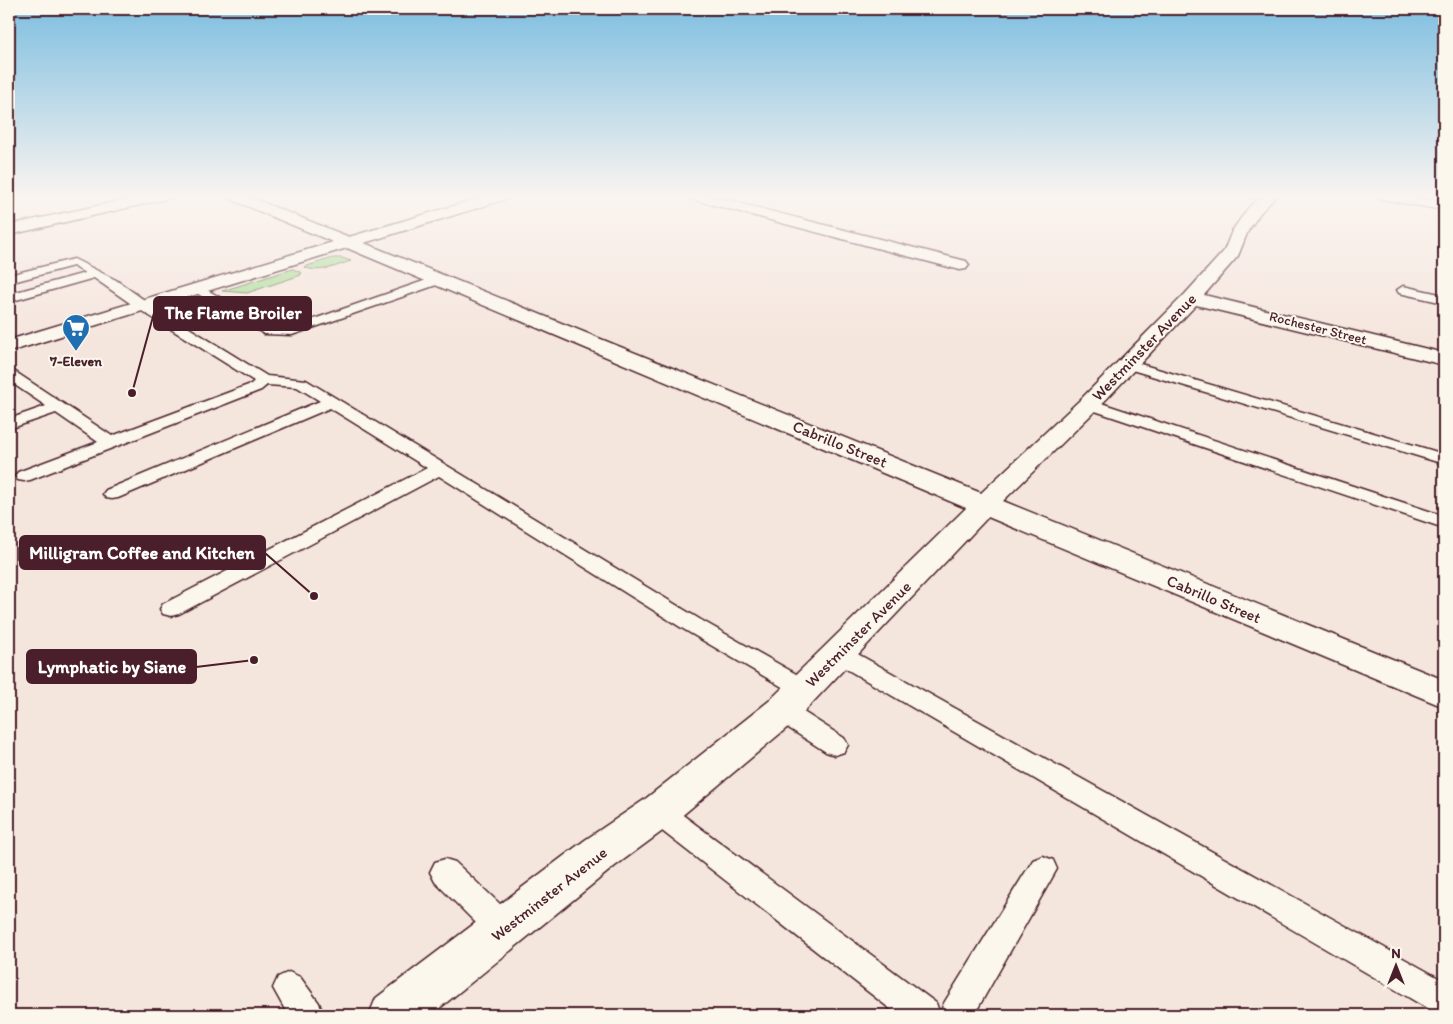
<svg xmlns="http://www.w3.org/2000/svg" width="1453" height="1024" viewBox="0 0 1453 1024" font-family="Itim,sans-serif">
<rect width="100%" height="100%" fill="#f5e6dd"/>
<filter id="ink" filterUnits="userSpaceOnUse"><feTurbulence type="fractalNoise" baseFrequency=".02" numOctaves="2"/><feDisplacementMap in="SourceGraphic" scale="10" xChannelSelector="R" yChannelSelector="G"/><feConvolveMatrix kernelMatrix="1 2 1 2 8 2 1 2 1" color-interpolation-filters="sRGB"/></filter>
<g filter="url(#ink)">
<!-- green -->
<g fill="#afdd9c" stroke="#7c7e64">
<path d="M333,258H342L351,261C335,266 320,274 304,267Z"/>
<path d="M293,269L302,273L300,274L301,275L247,293L222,291Z"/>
</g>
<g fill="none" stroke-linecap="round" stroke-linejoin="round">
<defs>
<g id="service">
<path d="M74,259L116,280L147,302L267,376L306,380L701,620L812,683L816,689L812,695L804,698L796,695L685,630L439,476L179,614L171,616L163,614L160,609L163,604L427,468L330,408L118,498L112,499L106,498L103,494L106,490L320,401L297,387L267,385L261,390L30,480L24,481L18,480L15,476L18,472L98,442L56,413L9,429V419L46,406L9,381V370L14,371L112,436L251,384L254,381L137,308L94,278L9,302V294L85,273L73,266L9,283V275Z"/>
<path d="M441,275L447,279L445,282L292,335L264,334L190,289L196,285L200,286L272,327H291Z"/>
<path d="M1403,286L1444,295V303L1399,293L1397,290Z"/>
<path d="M1127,360L1444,454V464L1122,367L1120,364L1122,361Z"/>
<path d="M1089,399L1444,516V528L1083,407L1081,404L1083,401Z"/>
<path d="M839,646L847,648L1444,981V1015L1432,1011L831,660L828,654L831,648Z"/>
<path d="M782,701L791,704L844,738L848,745L844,752L835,755L826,752L773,718L770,711L773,704Z"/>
<path d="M658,800L668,804L936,1003L940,1014L944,1003L1033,860L1043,856L1053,860L1057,869L974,1015H898L648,820L644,812L648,804Z"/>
<path d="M445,859L455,862L515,918L519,929L515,940L504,944L493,940L435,882L430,872L435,862Z"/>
<path d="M289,972L300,977L319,1003L323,1015H288L273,988L278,977Z"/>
</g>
<g id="minor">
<path d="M143,196H168L166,199L161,200L9,235V225Z"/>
<path d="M228,196H247L349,237L487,196H508L506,199L364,243L981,493L1081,399L1185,294L1224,251L1232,231L1249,207L1261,196H1276L1260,213L1248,231L1238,256L1204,295L1444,353V365L1196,305L1097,409L1003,501L1444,680V707L988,517L795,721L672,824L615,866L431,1015H369L376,998L585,840L644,800L769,701L966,508L347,248L9,352V340L333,242L230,199Z"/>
<path d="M689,196H711L966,261L969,265L966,269L960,270L691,199Z"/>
<path d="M1379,196H1409L1444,202V210L1386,200L1381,199Z"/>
</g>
</defs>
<!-- service casing -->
<use href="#service" stroke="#4a1f2b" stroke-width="3"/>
<!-- minor casing -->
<use href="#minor" stroke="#4a1f2b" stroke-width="3"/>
<!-- service -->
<use href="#service" fill="#fbf7ec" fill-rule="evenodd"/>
<!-- minor -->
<use href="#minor" fill="#fbf7ec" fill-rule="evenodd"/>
</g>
</g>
<!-- sky -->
<linearGradient id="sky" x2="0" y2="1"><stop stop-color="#7dbee0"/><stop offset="0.58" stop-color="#faf4f0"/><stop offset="1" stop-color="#faf4f0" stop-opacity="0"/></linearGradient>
<rect width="1453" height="339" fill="url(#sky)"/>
<!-- icons -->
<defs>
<symbol id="supermarket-pin" viewBox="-11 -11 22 30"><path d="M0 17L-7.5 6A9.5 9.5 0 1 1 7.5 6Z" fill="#1f6fb2" stroke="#fbf7ec"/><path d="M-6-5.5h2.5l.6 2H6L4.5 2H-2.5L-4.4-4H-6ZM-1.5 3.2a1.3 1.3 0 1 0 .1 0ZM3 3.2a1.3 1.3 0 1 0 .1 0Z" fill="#fff"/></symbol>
</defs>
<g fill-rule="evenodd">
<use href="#supermarket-pin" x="60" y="312" width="32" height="43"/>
</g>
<g text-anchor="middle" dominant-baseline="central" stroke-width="4" stroke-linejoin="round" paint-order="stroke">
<!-- far-street labels -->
<g font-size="14" fill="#4a1f2b" stroke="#fbf7ec">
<text transform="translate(1318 328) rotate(14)">Rochester Street</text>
</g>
<!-- far-poi labels -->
<g font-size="14" font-weight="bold" fill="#4a1f2b" stroke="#fbf7ec">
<text x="76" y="361">7-Eleven</text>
</g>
<!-- street labels -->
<g font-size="16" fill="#4a1f2b" stroke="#fbf7ec">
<text transform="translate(1144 347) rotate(-46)">Westminster Avenue</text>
<text transform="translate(840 444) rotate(22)">Cabrillo Street</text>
<text transform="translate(1214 599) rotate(23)">Cabrillo Street</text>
<text transform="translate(858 634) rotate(-45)">Westminster Avenue</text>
<text transform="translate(549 894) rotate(-38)">Westminster Avenue</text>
</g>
</g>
<!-- callouts -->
<path fill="none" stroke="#4a1f2b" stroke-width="2" d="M132 393L154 313M314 596L265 553M254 660L196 667"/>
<g fill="#4a1f2b" stroke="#fbf7ec" stroke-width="2">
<circle cx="132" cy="393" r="5"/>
<circle cx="314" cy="596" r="5"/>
<circle cx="254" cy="660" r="5"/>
</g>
<g fill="#4a1f2b" stroke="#4a1f2b" stroke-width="2">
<rect x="154" y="297" width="157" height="33" rx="5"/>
<rect x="20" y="536" width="245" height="33" rx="5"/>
<rect x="27" y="650" width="169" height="33" rx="5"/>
</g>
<g font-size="18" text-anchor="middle" font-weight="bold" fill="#fff">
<text x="233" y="319">The Flame Broiler</text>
<text x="142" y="559">Milligram Coffee and Kitchen</text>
<text x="112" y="673">Lymphatic by Siane</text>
</g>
<!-- margin -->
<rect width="1453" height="1024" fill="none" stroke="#fbf7ec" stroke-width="30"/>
<rect x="15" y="15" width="1423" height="994" fill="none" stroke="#4a1f2b" stroke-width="2" filter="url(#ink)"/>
<!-- north arrow -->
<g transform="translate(1396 966)" stroke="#fbf7ec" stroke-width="4" paint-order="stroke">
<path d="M0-4L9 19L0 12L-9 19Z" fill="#4a1f2b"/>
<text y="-8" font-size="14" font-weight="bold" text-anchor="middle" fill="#4a1f2b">N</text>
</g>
</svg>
